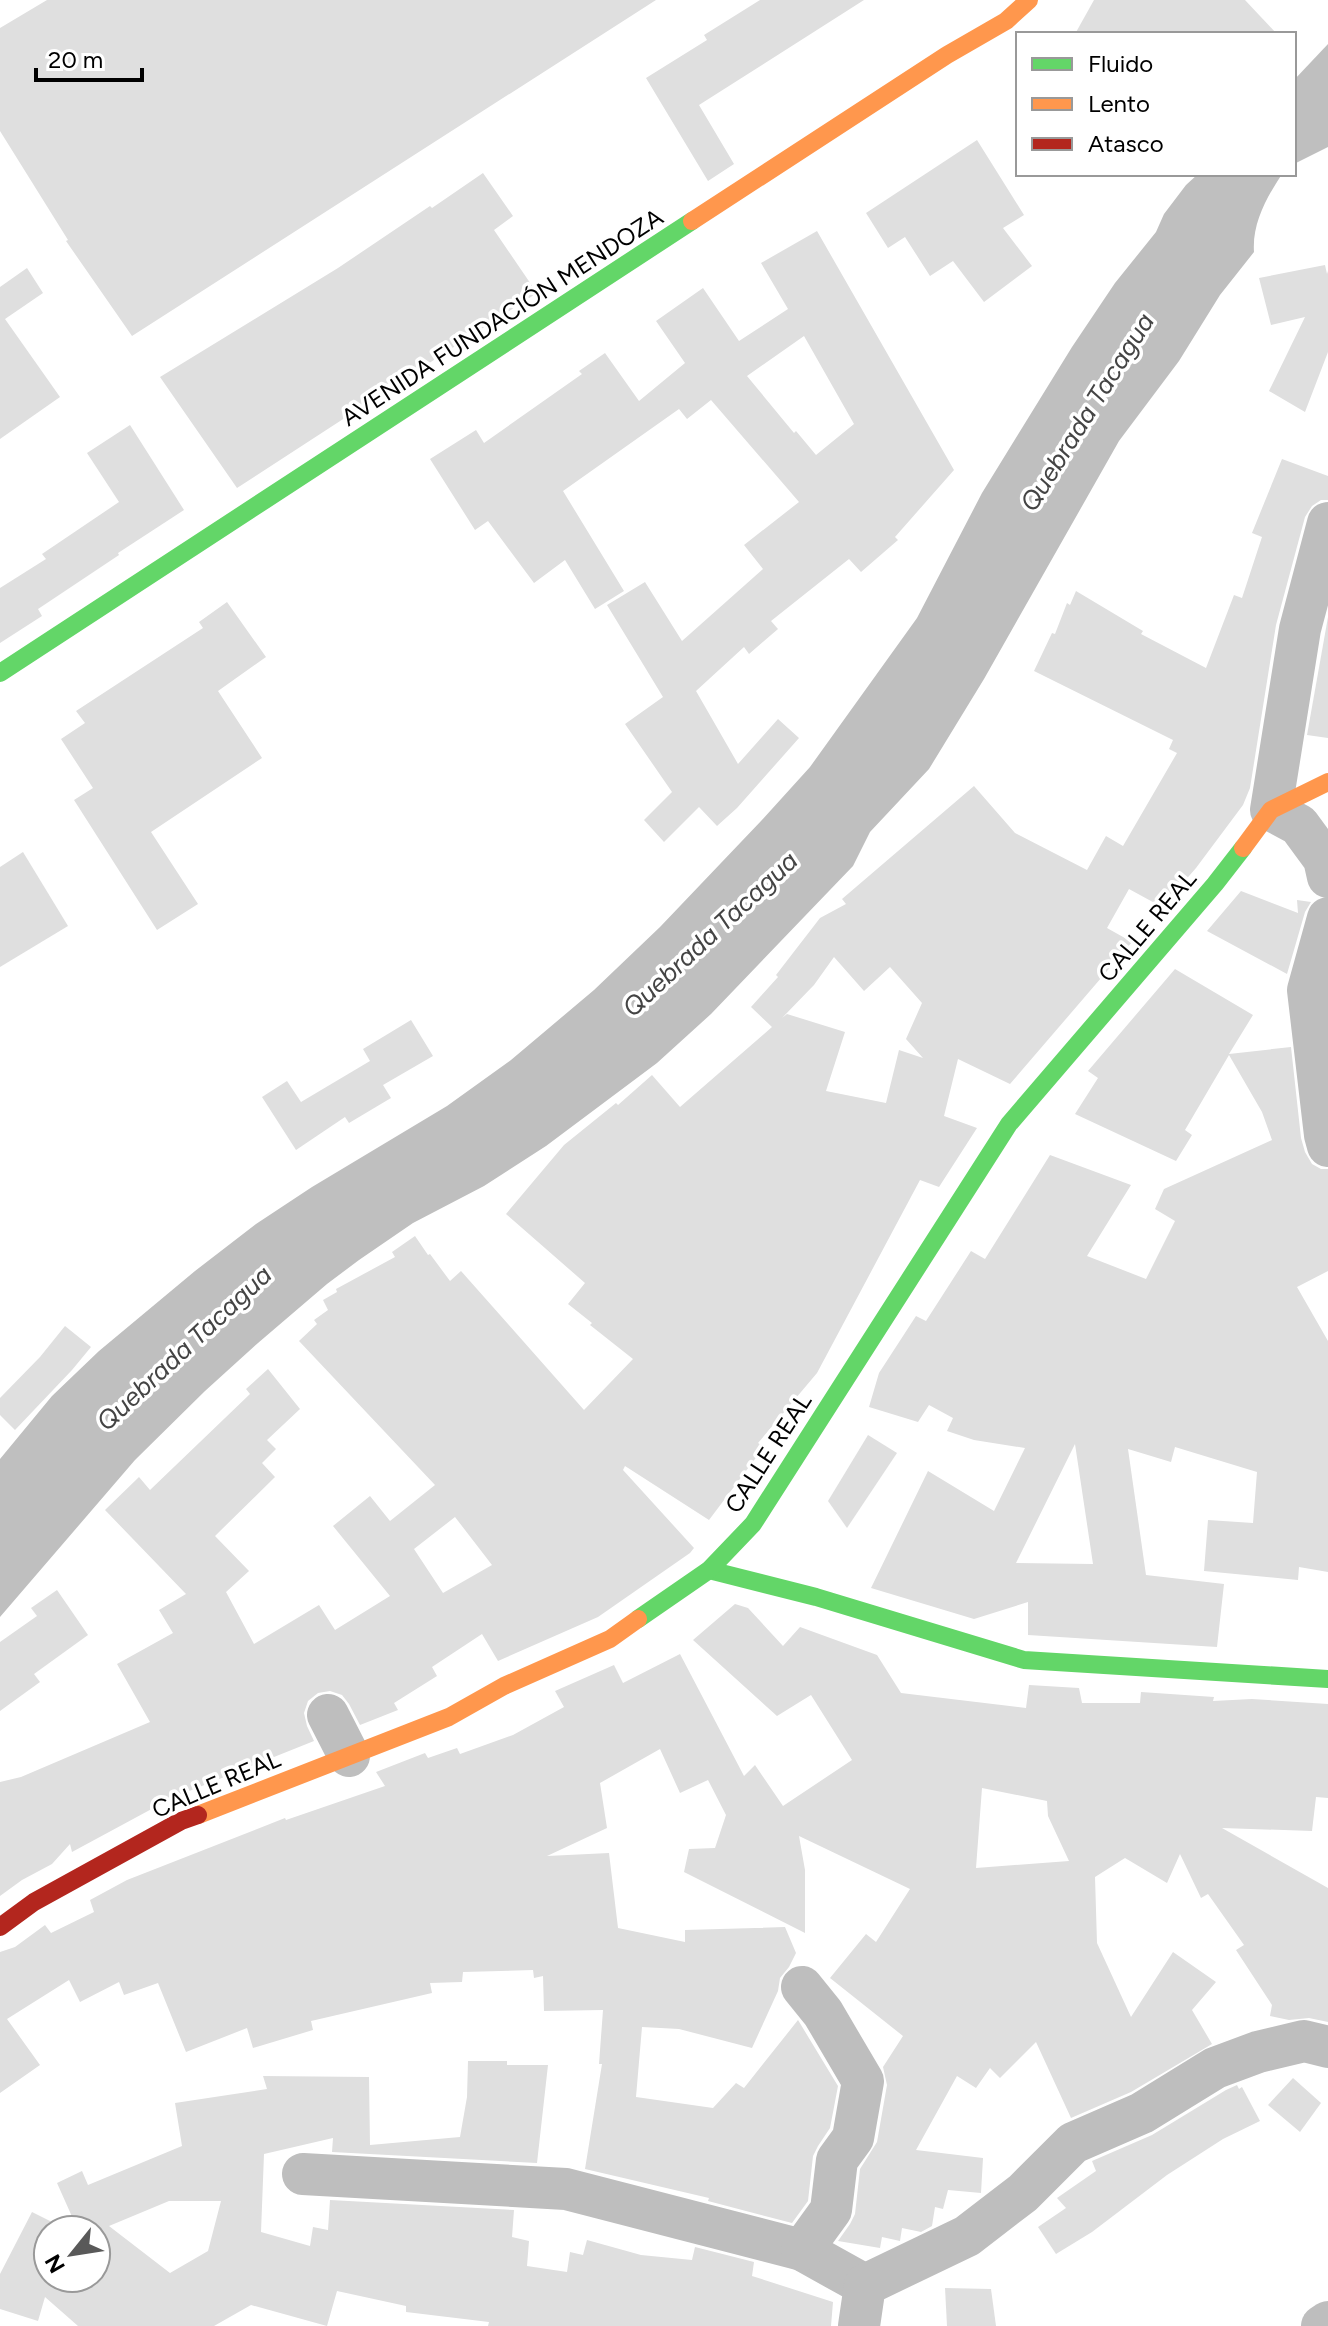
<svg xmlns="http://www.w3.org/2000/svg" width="1328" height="2326" viewBox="0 0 1328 2326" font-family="Figtree,sans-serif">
<rect width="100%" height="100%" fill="#fff"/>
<!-- water -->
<g fill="#bfbfbf">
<path d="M1328,44V147L1294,164V80Z"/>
<path d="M1198,174H1282C1267,197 1252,223 1254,252L1220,295L1179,361L1119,441L984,679L929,769L870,832L853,866L711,1014L657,1063L546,1146L484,1186L413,1223L359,1260L327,1284L258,1343L205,1391L135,1460L0,1617V1459L52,1396L99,1351L195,1271L256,1224L312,1187L447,1106L511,1060L594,990L660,927L761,821L810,767L917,618L982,493L1072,347L1115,283L1156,232L1164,214L1186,185Z"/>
</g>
<!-- building -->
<g fill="#dfdfdf" fill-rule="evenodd">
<path d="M47,0H656L132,336L66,241L68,240L0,131V28Z"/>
<path d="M760,0H864L699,105L734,164L708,181L646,78L707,40L704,35Z"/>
<path d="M1094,0H1245L1277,34H1075Z"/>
<path d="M977,140L1024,215L1003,228L1032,266L984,302L953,261L930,276L905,237L888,248L866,213Z"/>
<path d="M483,173L513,216L494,230L537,293L237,488L160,377L338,268L430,206L432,208Z"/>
<path d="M817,231L954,470L895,537L898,540L861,572L849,559L771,621L778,629L749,654L744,647L696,691L738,764L778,719L799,738L737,808L717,826L699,807L664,842L644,820L672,792L625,724L663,697L607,605L645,582L682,641L763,569L744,545L799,502L711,400L687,419L679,409L563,491L624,591L595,609L565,560L534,583L488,521L475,530L430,459L476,430L484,443L582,374L579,371L605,353L639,401L685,363L656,321L703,288L739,341L788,309L761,263ZM804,336L854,424L816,455L796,431L794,433L747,376Z"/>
<path d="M1325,265L1327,274L1328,271V352L1305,412L1269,391L1305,317L1271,325L1259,278Z"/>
<path d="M27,268L43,293L5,319L60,397L0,439V287Z"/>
<path d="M130,425L184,510L118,553L119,555L38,609L42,616L0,643V588L46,559L42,554L119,502L87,453Z"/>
<path d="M1282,459L1328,476V500H1321L1312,506L1305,517L1276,625L1250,788L1243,805L1196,868L1162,907L1129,889L1107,928L1132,942L1010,1084L958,1059L944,1116L977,1128L939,1187L920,1180L817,1373L758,1443L764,1447L709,1520L625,1466L623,1470L694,1548L690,1553L598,1617L498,1661L482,1634L432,1667L437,1676L394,1703L398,1710L360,1725L349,1704L342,1695L330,1691L318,1693L308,1701L304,1713L307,1726L314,1741L172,1798L72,1852L70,1844L52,1864L22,1880L0,1896V1782L21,1777L150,1722L117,1664L173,1633L159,1610L186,1594L105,1510L139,1477L150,1490L250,1394L246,1389L268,1369L300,1409L267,1440L276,1449L262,1463L275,1477L215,1536L249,1571L226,1592L254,1644L319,1605L335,1630L390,1596L333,1526L370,1496L390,1521L435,1485L299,1341L317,1324L314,1320L328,1310L323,1300L337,1292L336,1289L395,1257L392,1252L415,1236L428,1255L430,1254L450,1281L461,1271L584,1410L633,1359L590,1325L592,1323L568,1304L585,1283L506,1214L564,1145L616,1103L618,1105L652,1075L680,1107L772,1027L751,1007L778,977L776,975L820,918L846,904L842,899L974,786L1015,833L1087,870L1106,836L1123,846L1177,753L1169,749L1173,740L1034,671L1052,633L1055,634L1067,603L1070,605L1076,591L1143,631L1141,634L1206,668L1234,595L1242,598L1262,537L1252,533ZM834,957L864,991L890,967L922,1003L906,1039L923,1058L899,1050L886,1103L826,1091L845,1032L787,1014L782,1018L814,985ZM455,1517L492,1565L443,1593L414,1549Z"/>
<path d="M227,602L266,657L218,691L262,758L151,832L198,904L157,930L74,800L93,788L61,739L85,723L76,711L203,628L199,622Z"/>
<path d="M1328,617V738L1307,735Z"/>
<path d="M23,852L68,926L0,967V867Z"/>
<path d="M1241,891L1298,913L1297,900L1311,902L1305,912L1287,974L1207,931Z"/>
<path d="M1175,969L1253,1015L1229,1054L1291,1047L1301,1138L1305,1152L1312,1164L1321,1169H1328V1271L1297,1287L1328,1341V1572L1299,1567L1298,1580L1204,1571L1208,1520L1253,1523L1257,1472L1175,1447L1171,1462L1128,1449L1146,1575L1224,1584L1217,1647L1028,1635V1602L974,1619L871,1588L928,1471L994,1511L1025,1448L974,1440L947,1431L953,1418L929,1405L918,1422L869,1407L879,1373L916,1316L926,1321L971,1251L985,1259L1050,1155L1131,1185L1087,1256L1146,1279L1175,1221L1155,1209L1164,1189L1272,1140L1262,1112L1229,1055L1185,1130L1192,1135L1176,1161L1075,1114L1098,1078L1088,1071ZM1075,1444L1093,1564L1016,1563Z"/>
<path d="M411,1020L433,1056L383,1085L391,1098L349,1123L345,1117L296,1150L262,1097L287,1081L301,1102L370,1061L363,1049Z"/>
<path d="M65,1326L91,1347L72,1370L15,1430L0,1415V1398L40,1357Z"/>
<path d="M868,1435L897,1453L847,1528L828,1501Z"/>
<path d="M57,1590L88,1635L34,1674L40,1682L0,1711V1642L37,1616L31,1608Z"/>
<path d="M735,1604L748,1608L783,1646L800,1627L877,1655L901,1693L1026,1708L1029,1685L1079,1688L1082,1703H1140L1141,1692L1214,1697L1213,1701L1252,1699L1328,1704V1798L1316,1797L1312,1831L1222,1828L1328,1888V2022L1309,2018L1289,2020L1270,2016L1272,2005L1236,1950L1244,1945L1208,1894L1201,1898L1180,1854L1167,1883L1125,1858L1095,1877L1097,1943L1131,2017L1173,1952L1216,1982L1192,2010L1212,2044L1131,2092L1071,2118L1036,2042L1000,2078L990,2068L976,2088L957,2076L916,2150L983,2158L981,2193L948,2190L943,2209L935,2207L932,2226L921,2232L902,2228L900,2241L882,2237L880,2248L838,2241L850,2224L855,2214L860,2169L877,2142L887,2085L883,2067L903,2036L830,1978L866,1934L876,1942L910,1889L799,1836L805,1870V1933L684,1872L689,1849L715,1848L726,1815L708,1780L680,1793L660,1749L600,1783L607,1828L547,1856L609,1853L618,1928L685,1942V1930L785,1927L796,1953L789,1967L780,1978L778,1991L752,2048L679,2029L642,2027L636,2097L713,2108L736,2083L744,2088L798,2020L838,2086L830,2128L818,2146L813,2156L808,2201L792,2223L708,2201L709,2198L585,2169L602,2064H599L603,2010L544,2011L543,1976L534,1978L533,1970L463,1972L462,1982L430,1983L432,1993L311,2021L313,2030L253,2048L247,2028L186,2052L158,1983L124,1995L119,1982L80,2002L69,1980L7,2019L40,2065L0,2093V1952L15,1947L45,1925L51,1933L94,1912L90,1900L127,1880L285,1818L286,1820L385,1786L376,1772L425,1753L428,1758L457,1748L460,1754L513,1735L564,1707L555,1691L614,1665L623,1683L680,1654L744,1776L755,1765L783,1806L852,1760L811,1695L777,1716L693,1640ZM982,1788L1047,1801L1048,1816L1069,1861L976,1868Z"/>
<path d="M468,2061H507V2065H548L537,2163L332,2152L333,2138L264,2154L261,2232L310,2246L313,2227L328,2230L330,2200L514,2210L512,2237L529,2241L527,2266L567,2272L570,2252L583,2255L587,2240L641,2255L692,2260L695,2247L754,2262L752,2276L833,2302L831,2326H488L489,2322L406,2312V2306L337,2291L327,2326L251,2305L214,2326H78L45,2297L38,2321L0,2309V2274L32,2212L68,2230H48V2278H96V2230H78L57,2183L82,2171L88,2185L182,2146L175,2103L267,2089L263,2076L369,2077L370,2145L460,2137L467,2097ZM169,2201H221L208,2251L170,2273L109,2226Z"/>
<path d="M1293,2078L1321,2103L1300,2132L1268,2105Z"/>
<path d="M1237,2085L1239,2089L1242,2087L1260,2121L1223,2139L1167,2175L1092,2232L1056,2254L1038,2227L1066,2208L1057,2198L1096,2171L1092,2161L1152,2135L1226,2090Z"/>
<path d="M945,2288L991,2289L996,2326H947Z"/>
</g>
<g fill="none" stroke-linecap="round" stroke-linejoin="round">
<!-- street -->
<g stroke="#bebebe" stroke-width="42">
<path d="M1328,523L1300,629L1271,810L1299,825L1324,859L1328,877"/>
<path d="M1328,918L1308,990L1325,1135L1328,1146"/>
<path d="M328,1715L349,1756"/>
<path d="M303,2174L566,2189L802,2250L865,2285"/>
<path d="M802,2250L831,2210L837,2160L853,2138L863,2081L823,2013L802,1987"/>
<path d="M859,2326L865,2285L967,2236L1023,2193L1073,2143L1142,2113L1215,2068L1258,2052L1304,2041L1328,2047"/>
<path d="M1322,2326L1328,2322"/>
</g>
<!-- fast -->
<g stroke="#63d668" stroke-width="18">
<path d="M0,673L692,221"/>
<path d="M709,1570L816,1597L1024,1660L1328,1679"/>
<path d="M638,1619L709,1570L753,1524L1009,1124L1215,884L1243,848"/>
</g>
<!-- slow -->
<g stroke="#ff974d" stroke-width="18">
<path d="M692,221L947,55L1006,21L1029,0"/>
<path d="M1243,848L1271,810L1328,782"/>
<path d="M198,1815L449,1717L504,1686L610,1639L638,1619"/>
</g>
<!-- jam -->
<path stroke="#b3261e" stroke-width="18" d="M0,1927L34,1902L181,1821L198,1815"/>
</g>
<g text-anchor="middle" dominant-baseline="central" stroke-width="7" stroke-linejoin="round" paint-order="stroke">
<!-- street labels -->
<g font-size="24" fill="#000" stroke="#fff">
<text transform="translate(502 317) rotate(-33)">AVENIDA FUNDACIÓN MENDOZA</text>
<text transform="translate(1147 926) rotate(-50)">CALLE REAL</text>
<text transform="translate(768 1453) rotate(-57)">CALLE REAL</text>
<text transform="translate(216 1784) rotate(-23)">CALLE REAL</text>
</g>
<!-- water labels -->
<g font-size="26" font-style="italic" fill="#444" stroke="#fff">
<text transform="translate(1087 412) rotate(-58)">Quebrada Tacagua</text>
<text transform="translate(710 934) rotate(-43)">Quebrada Tacagua</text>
<text transform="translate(184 1348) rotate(-43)">Quebrada Tacagua</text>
</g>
</g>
<!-- legend -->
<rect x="1016" y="32" width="280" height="144" fill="#ffffff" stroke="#999999" stroke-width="2"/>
<rect x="1032" y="58" width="40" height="12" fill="#63d668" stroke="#999999" stroke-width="2"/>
<text x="1088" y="72" font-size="24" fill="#000000">Fluido</text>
<rect x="1032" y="98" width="40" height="12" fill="#ff974d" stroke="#999999" stroke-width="2"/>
<text x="1088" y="112" font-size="24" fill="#000000">Lento</text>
<rect x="1032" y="138" width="40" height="12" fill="#b3261e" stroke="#999999" stroke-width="2"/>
<text x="1088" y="152" font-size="24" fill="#000000">Atasco</text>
<!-- north arrow -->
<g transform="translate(72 2254) rotate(240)"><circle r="38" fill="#ffffff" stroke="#999999" stroke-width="2"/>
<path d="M0-6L14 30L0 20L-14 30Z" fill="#595959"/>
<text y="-12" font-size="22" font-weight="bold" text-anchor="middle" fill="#000000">N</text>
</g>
<!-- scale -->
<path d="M36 68v12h106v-12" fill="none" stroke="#000000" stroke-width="4"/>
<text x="48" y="68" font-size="24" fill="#000000" stroke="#ffffff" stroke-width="6" paint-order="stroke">20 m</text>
</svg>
